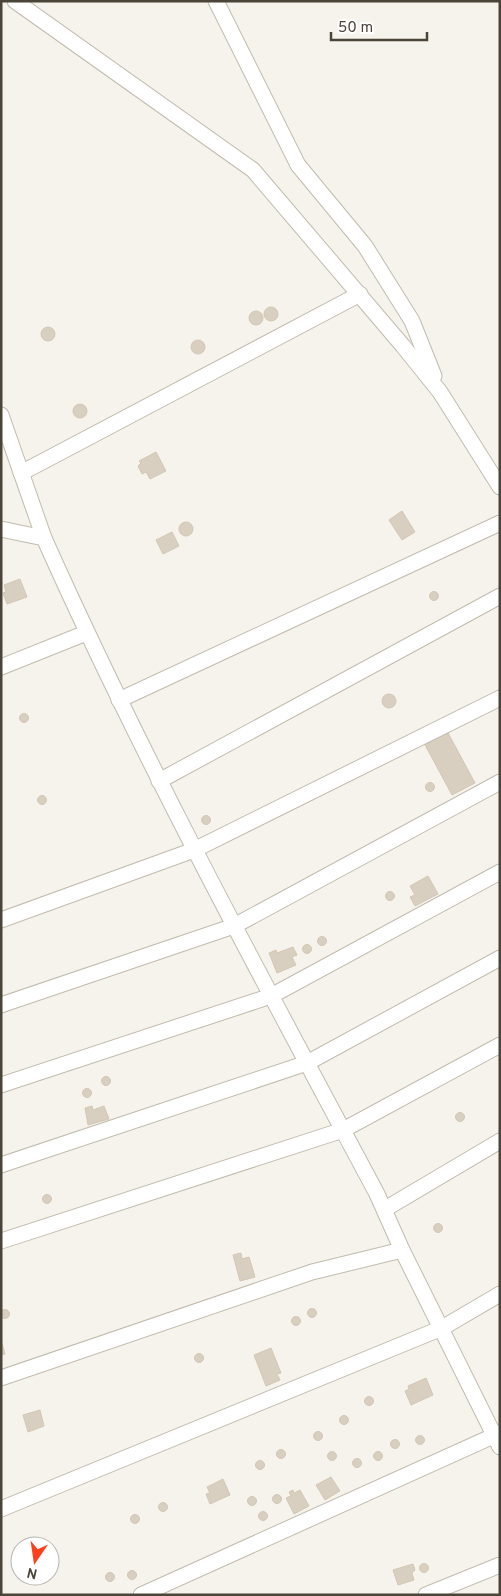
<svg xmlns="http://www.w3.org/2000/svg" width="501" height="1596" viewBox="0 0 501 1596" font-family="Overpass,sans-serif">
<rect width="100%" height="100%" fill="#f6f3ec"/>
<!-- building -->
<g fill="#d8cfc1" stroke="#d3c7b4">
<circle cx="271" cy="314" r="7"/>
<circle cx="256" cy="318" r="7"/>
<circle cx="48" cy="334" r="7"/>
<circle cx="198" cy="347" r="7"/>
<circle cx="80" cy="411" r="7"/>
<path d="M156,452L166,471L150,479L146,472L142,474L138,466L141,463L139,461Z"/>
<path d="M402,511L415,532L402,540L389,520Z"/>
<circle cx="186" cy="529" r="7"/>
<path d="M172,532L179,546L163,554L156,540Z"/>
<path d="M20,579L27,597L7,604L3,593L6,592L4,585Z"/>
<circle cx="434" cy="596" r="4.5"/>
<circle cx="389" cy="701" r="7"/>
<circle cx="24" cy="718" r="4.5"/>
<path d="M447,731L475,783L452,795L424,743Z"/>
<circle cx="430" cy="787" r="4.5"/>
<circle cx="42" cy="800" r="4.5"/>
<circle cx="206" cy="820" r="4.5"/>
<path d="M428,876L438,894L415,906L410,897L415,895L410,886Z"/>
<circle cx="390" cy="896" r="4.5"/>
<circle cx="322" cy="941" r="4.5"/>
<circle cx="307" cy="949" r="4.5"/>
<path d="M293,947L297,955L292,957L296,965L277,973L269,953L276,950L277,953Z"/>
<circle cx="106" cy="1081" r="4.5"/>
<circle cx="87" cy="1093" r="4.5"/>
<path d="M92,1106L93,1110L104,1106L109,1119L88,1125L85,1108Z"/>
<circle cx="460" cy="1117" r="4.5"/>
<circle cx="47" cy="1199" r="4.5"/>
<circle cx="438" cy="1228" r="4.5"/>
<path d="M241,1253L242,1259L249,1257L255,1277L240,1281L233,1255Z"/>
<circle cx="312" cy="1313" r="4.5"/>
<circle cx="5" cy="1314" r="4.5"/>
<circle cx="296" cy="1321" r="4.5"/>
<path d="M1,1340L5,1354L1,1355Z"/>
<path d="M271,1348L281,1373L277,1374L280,1380L266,1386L254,1355Z"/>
<circle cx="199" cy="1358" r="4.5"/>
<path d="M426,1378L433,1395L411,1405L405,1391L409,1389L408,1386Z"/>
<circle cx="369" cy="1401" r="4.5"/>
<path d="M40,1410L44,1426L28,1432L23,1415Z"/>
<circle cx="344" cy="1420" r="4.5"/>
<circle cx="318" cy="1436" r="4.5"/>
<circle cx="420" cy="1440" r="4.5"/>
<circle cx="395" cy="1444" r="4.5"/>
<circle cx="281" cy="1454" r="4.5"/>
<circle cx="332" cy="1456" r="4.5"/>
<circle cx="378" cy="1456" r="4.5"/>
<circle cx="357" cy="1463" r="4.5"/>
<circle cx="260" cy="1465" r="4.5"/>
<path d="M331,1477L340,1491L325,1500L316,1485Z"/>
<path d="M223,1479L230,1495L210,1504L206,1494L210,1493L207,1487Z"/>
<path d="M293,1490L294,1493L300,1490L309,1506L294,1514L286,1498L291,1496L289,1492Z"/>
<circle cx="277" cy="1499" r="4.5"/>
<circle cx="252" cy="1501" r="4.5"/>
<circle cx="163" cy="1507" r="4.5"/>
<circle cx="263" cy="1516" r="4.5"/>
<circle cx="135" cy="1519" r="4.5"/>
<circle cx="424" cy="1568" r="4.5"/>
<path d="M413,1564L415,1570L412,1573L414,1580L398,1585L393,1570Z"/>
<circle cx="132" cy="1575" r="4.5"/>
<circle cx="110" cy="1577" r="4.5"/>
</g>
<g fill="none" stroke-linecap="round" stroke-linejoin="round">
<defs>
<g id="minor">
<path d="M15,1L253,170L403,346L440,392L500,487"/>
<path d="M216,1L298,165L365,246L412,321L434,376"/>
<path d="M1,415L44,538"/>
<path d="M21,473L360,294"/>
<path d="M1,529L44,538C144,762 261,977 377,1194L402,1250L500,1447"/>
<path d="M1,667L86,633"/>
<path d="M119,700L500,523"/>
<path d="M159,781L500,596"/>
<path d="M1,920L194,850L500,698"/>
<path d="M1,1005L234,926L500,782"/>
<path d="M1,1085L271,996L500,872"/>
<path d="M1,1165L307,1063L500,958"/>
<path d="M385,1209L500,1141"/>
<path d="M1,1241L343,1130L500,1045"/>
<path d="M1,1378L312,1272L402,1250"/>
<path d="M1,1509L442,1328L500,1294"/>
<path d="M141,1595L500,1433"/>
<path d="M426,1595L500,1565"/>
</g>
</defs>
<!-- minor casing -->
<use href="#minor" stroke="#c2bbae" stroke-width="17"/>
<!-- minor -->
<use href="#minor" stroke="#fff" stroke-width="15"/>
</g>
<!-- border -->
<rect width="501" height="1596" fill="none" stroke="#4b4439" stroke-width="5"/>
<!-- north arrow -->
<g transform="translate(35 1561) rotate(193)"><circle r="24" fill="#ffffff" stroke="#b7b4b0"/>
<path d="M0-4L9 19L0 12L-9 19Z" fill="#fc3f1d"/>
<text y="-8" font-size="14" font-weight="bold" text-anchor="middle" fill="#4b4439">N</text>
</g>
<!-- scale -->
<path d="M331 32v8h96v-8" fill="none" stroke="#4b4439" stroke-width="2.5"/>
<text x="338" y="32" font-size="15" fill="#4b4439" stroke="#ffffff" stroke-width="4" paint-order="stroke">50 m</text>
</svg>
